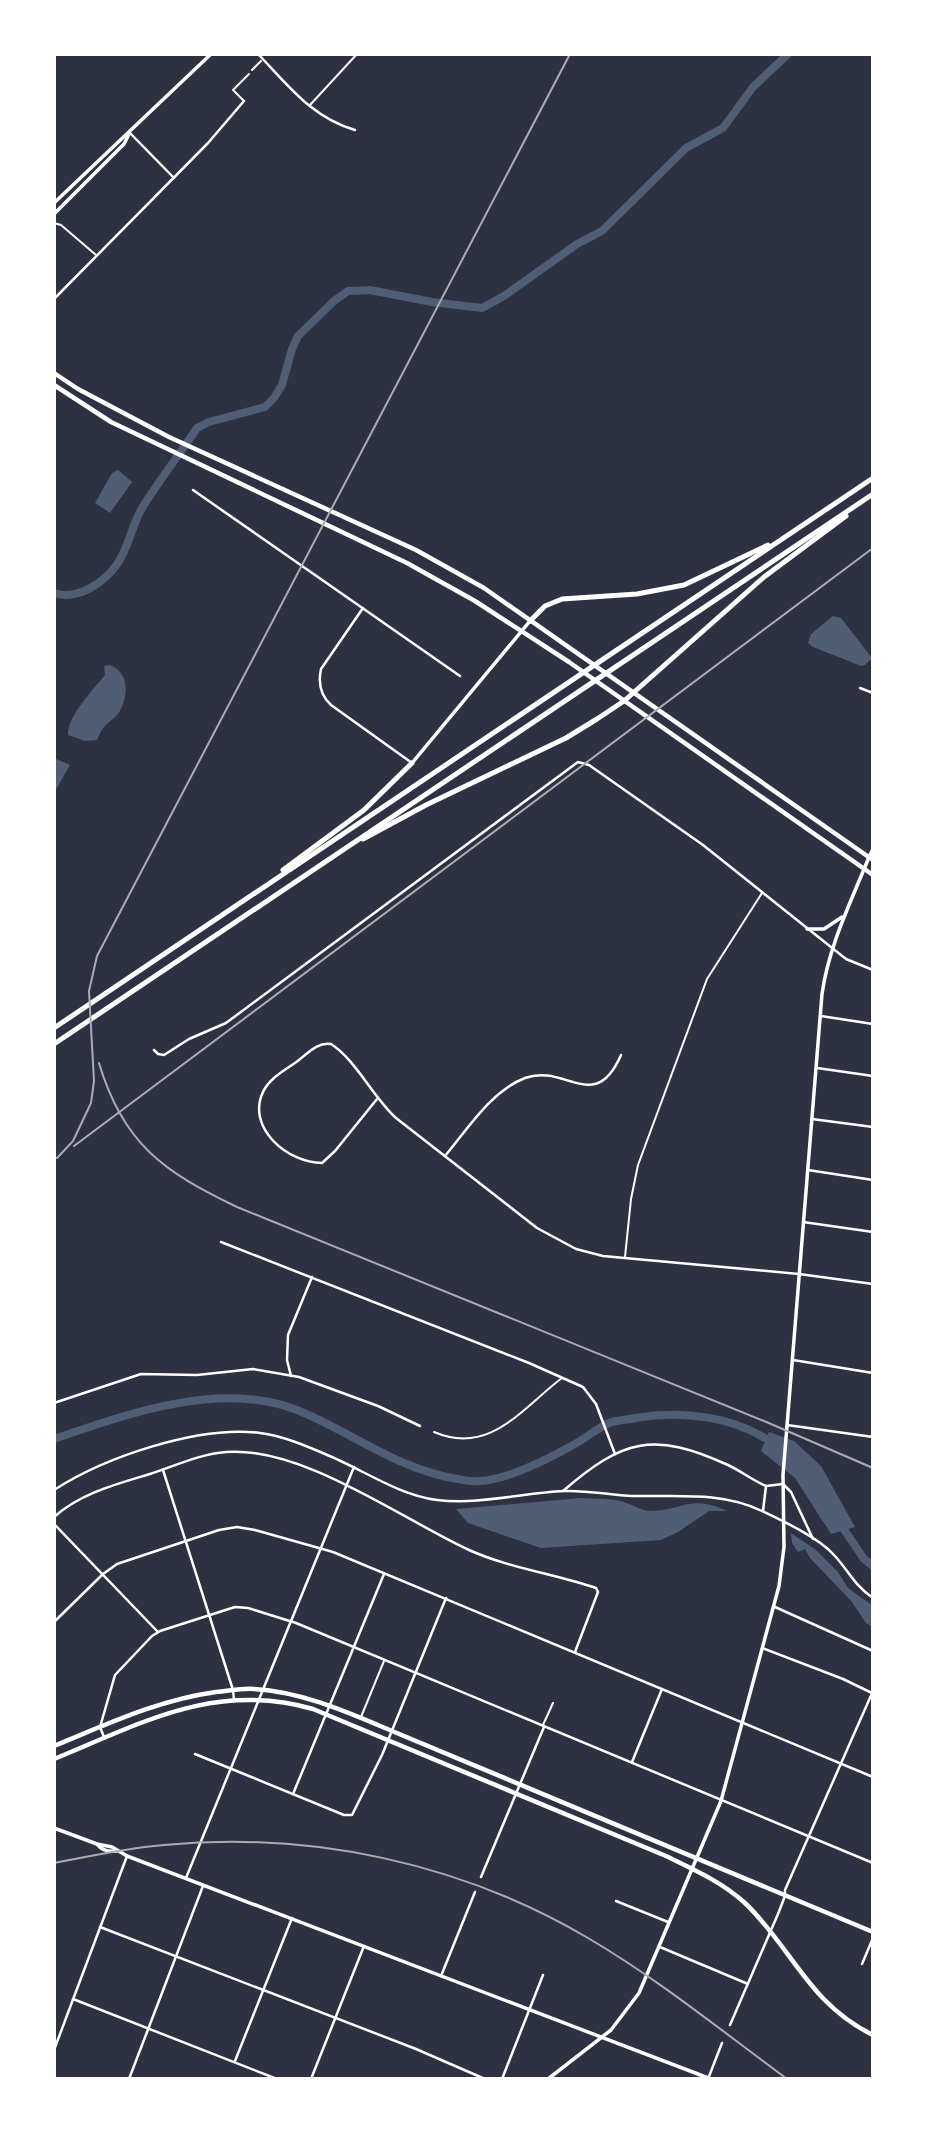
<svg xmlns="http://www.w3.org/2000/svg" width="927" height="2133" viewBox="0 0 927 2133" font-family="Manrope,sans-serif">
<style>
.water{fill:#4f5d75}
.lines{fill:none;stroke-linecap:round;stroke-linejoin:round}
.river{stroke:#4f5d75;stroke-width:8}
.service{stroke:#fff;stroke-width:2}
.pedestrian{stroke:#fff;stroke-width:2}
.minor{stroke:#fff;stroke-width:2.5}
.tertiary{stroke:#fff;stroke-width:3.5}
.secondary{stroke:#fff;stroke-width:3.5}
.primary{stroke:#fff;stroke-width:4.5}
.motorway{stroke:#fff;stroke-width:5}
.rail{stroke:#abadb3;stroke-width:2}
</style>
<rect width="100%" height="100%" fill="#2d3142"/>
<g class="water">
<path d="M118,470l14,12 -22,31 -15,-10 17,-30z"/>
<path d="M833,616l8,2 31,40 -7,7 -4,1 -48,-19 -5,-4 3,-9z"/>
<path d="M110,665c18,7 19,27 11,44 -4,8 -10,11 -15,16 -4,3 -7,10 -9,15l-12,1 -17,-6c-1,-19 26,-46 37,-60l-1,-9z"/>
<path d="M54,758l16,7 -16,28z"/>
<path d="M769,1432l25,9 27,25 34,61 -24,7 -36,-56 -34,-27z"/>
<path d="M581,1498c13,1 27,0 39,3 11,2 20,10 31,10 33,-1 39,-17 76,0h-18l-31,21 -17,8 -120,8 -73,-25 -12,-14z"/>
<path d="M791,1533l25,17 22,22 10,16 25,18v21l-7,-4 -14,-21 -42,-44 -5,-9 -7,3 -6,-9z"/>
</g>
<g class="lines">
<g class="river">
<path d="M54,593c24,8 51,-11 64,-30 11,-17 14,-38 24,-55 17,-27 37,-53 55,-80l12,-6 56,-15 9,-9 8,-13 10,-36 6,-13 36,-35 14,-10 22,-1 62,12 50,6 22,-12 73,-52 25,-13 84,-83 37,-20 30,-41 35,-33"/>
<path d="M54,1439c73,-25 167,-59 243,-29 55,22 101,60 161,69 6,1 14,3 21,2 28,-1 69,-22 94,-36 12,-6 23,-16 36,-22 8,-3 18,-3 26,-5 47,-8 98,-2 138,25"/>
<path d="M839,1522l25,37 9,7"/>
</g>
<g class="service">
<path d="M252,70l9,-9"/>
<path d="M244,101l-11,-11 16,-16"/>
<path d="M310,105l47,-51"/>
<path d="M54,223l7,2 35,30"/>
<path d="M625,1257l6,-58 7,-34 69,-186 55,-86"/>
<path d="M361,1717l23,-56"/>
<path d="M543,1725l10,-22"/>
</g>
<path class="pedestrian" d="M434,1432c56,24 88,-24 128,-54"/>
<g class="minor">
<path d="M258,54c30,31 54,64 97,76"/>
<path d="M130,133l44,45"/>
<path d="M54,299l154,-156 36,-42"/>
<path d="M193,490l267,186"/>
<path d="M363,608l-42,61c-3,14 -1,26 10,36l81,58"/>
<path d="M860,688l13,5"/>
<path d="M821,1016l52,8"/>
<path d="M154,1050l4,4 6,1 25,-16 37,-16 352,-261 11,3 114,80 143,114 27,11"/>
<path d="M817,1068l56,8"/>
<path d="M377,1099l-42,52 -13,12c-34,0 -76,-35 -59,-71 7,-15 24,-23 36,-32 10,-8 19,-18 32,-16 24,15 42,53 65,74l141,110 39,21 27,7 196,18 74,10"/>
<path d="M812,1119l61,8"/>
<path d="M445,1156c22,-26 46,-65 80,-78 40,-15 70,37 96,-23"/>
<path d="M808,1170l65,10"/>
<path d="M803,1222l70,10"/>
<path d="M221,1242l308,121 54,24 13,17 19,50"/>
<path d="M793,1360l80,13"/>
<path d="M291,1376l-4,-16 1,-25 24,-58"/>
<path d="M54,1403l87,-29 56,1 56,-6 46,8 79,29 42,20"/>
<path d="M787,1425l86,12"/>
<path d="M163,1470l70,220 1,10"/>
<path d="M766,1486l17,-2 8,8 22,47"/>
<path d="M54,1490c51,-33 145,-65 206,-57 23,3 44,12 65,21 37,15 73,41 112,46 43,5 84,-7 127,-9 22,-1 46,4 68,5 44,1 89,-5 130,15 21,10 57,27 72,44 15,16 19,29 39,43"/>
<path d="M563,1491c60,-52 91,-60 165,-26 13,6 24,15 38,21l-3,25"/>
<path d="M54,1517c27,-24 63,-33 96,-43 25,-8 50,-20 76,-22 76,-6 174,66 243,98 40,18 86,24 127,38l2,4 -23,60"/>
<path d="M54,1524l104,108"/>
<path d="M775,1607l98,44"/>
<path d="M54,1622l49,-48 14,-10 102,-34 18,-3 18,3 78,22 540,225"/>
<path d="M762,1648l81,31 29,14"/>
<path d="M104,1737l-4,-10 15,-52 37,-39 8,-5 75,-24 13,1 48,15 577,240"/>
<path d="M195,1754l149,61h8l30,-60 64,-157"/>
<path d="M632,1762l30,-73"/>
<path d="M293,1794l91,-220"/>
<path d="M481,1877l63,-150"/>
<path d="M186,1878l168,-411"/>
<path d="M616,1901l52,21"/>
<path d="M100,1927l316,122 69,30"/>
<path d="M660,1947l88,37"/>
<path d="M862,1964l11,-26"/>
<path d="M441,1976l34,-84"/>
<path d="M73,1999l204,80"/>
<path d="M730,2025l48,-111 7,-18v-6l88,-199"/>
<path d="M54,2050l73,-194"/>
<path d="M235,2061l57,-143"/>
<path d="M129,2079l74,-193"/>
<path d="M311,2079l53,-133"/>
<path d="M502,2079l41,-104"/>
<path d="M708,2079l14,-36"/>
</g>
<g class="tertiary">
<path d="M54,203l157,-149"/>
<path d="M54,214l70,-70 5,-10"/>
<path d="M869,857l4,-8"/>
<path d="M54,1828l43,16 15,3 15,9 584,223"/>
<path d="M97,1844c5,7 12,8 20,7"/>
</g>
<g class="secondary">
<path d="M412,763l118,-142"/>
<path d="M807,929h17l18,-12"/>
<path d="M548,2079l63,-49 28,-37 82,-192 58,-215 5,-39 -1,-72 39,-481c7,-49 29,-92 47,-137"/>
</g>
<g class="primary">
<path d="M54,373l24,16 91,48 247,113 68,38 389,272"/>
<path d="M54,385l57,37 296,141 68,38 94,61 304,213"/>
<path d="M54,1746c54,-22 104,-46 162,-54 13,-1 25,-4 38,-3 49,3 93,23 138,42l481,201"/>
<path d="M54,1759c88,-36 161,-78 259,-50l353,147c27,13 56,26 79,47 47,45 64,101 128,132"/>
</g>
<g class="motorway">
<path d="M530,621l15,-15 17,-7 75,-5 47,-9 84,-40"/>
<path d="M363,839l63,-34 140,-67 31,-19 27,-18 140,-124 82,-61"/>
<path d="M283,870l81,-60 48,-47"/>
<path d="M54,1028l819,-550"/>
<path d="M54,1044l819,-550"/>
</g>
<g class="rail">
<path d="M99,1063c24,81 65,109 138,144l527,214 109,47"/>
<path d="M74,1146l799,-598"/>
<path d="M57,1158l16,-17 18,-38 3,-22 -5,-90 8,-35 473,-902"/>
<path d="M54,1863c37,-7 73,-15 110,-18 147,-14 297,18 424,93 70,41 134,93 199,141"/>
</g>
</g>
<rect width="927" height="2133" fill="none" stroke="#ffffff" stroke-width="112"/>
</svg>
